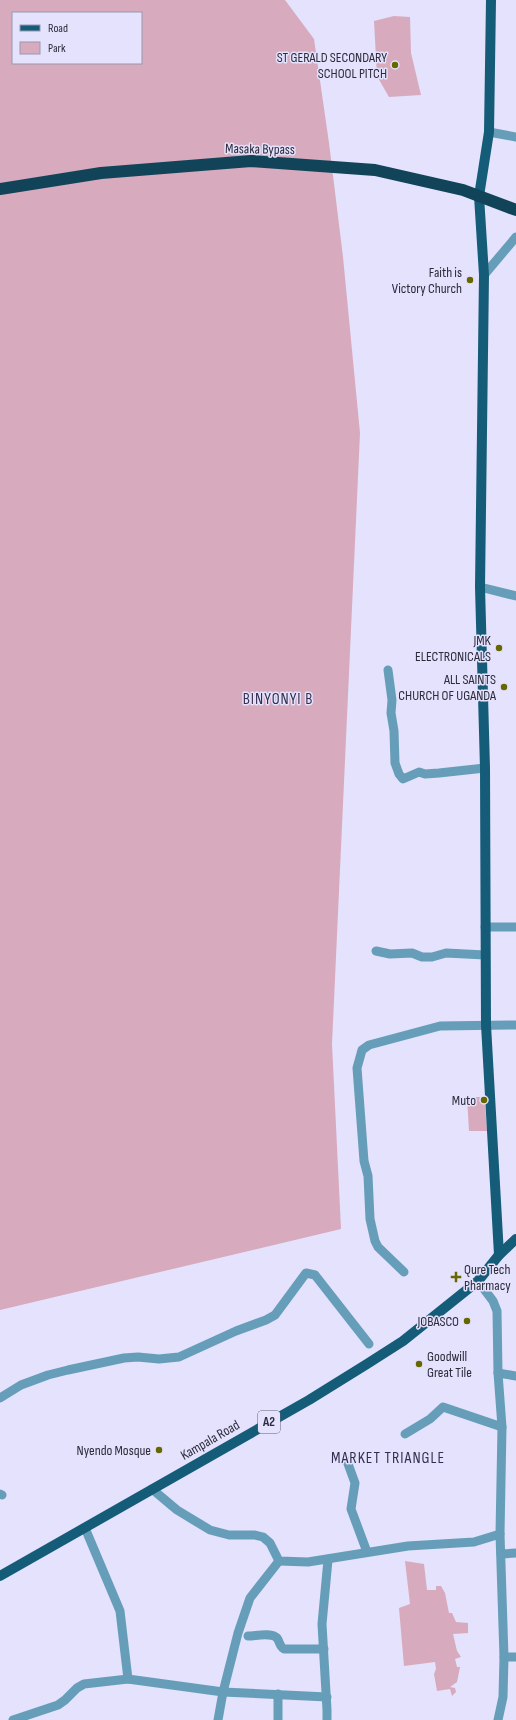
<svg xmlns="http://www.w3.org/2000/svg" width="516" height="1720" viewBox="0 0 516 1720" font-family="'Sofia Sans Condensed',sans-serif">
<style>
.green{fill:#d7aabe;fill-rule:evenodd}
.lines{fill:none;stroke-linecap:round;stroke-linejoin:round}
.minor{stroke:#669eb9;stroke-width:9}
.major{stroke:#155c78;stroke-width:10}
.highway{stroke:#114459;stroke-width:12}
.poi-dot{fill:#676702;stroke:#e4e2fc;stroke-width:1.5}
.labels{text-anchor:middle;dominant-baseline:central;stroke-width:3;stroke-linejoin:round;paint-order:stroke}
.shield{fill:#e4e2fc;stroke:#636175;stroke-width:1}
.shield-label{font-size:13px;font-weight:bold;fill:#2c2a3b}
.poi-label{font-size:14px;fill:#2c2a3b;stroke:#e4e2fc;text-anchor:end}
.street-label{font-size:14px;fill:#2c2a3b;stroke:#e4e2fc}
.quarter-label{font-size:16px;letter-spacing:1px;fill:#332e50;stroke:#e4e2fc}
</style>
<rect width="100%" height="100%" fill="#e4e2fc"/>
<g class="green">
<path d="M0,0h285l29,39 15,104 14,114 17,176 -28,611 9,185 -341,81zM13,13h128v50h-128z"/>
<path d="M394,16l16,1 1,36 10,42 -32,2 -12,-21 -3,-55z"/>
<path d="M467,1097h13l1,7h4l2,27h-18z"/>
<path d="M405,1561l19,3 3,26h9v-4h5l4,7 4,20h3l4,9 12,1v10l-15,1 4,17 4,6 -6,2 2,8h3l-3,15 -7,5 5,1 1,4 -4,4 -2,-7 -13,2 -3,-17 2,-5 -1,-7 -31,4 -5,-58 11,-4z"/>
</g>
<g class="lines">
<g class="minor">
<path d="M489,132l27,5"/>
<path d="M484,275l32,-38"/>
<path d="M480,587l36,9"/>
<path d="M388,670l4,30 -1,13 3,18 1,32 4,11 4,5 16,-7 6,2 14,-1 46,-5"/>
<path d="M485,927h31"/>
<path d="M376,951l14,3 22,-1 10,4h10l14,-4 39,2"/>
<path d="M404,1272l-26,-25 -3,-6 -5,-22 -2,-43 -4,-15 -7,-93 5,-18 7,-5 71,-19 76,-1"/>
<path d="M478,1281l15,20 4,10 1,62 4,54 -2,107 4,123 -1,40 -5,23"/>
<path d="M498,1373l18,3"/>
<path d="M0,1398l21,-13 27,-10 20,-5 56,-12 14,-1 21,2 20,-2 57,-26 30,-11 9,-5 31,-42 9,2 54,69"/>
<path d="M405,1434l25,-15 13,-12 59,20"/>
<path d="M347,1461l8,22 -4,26 16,43"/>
<path d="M152,1489l25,21 33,20 19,5h26l8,2 7,6 9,18 29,1 100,-16 66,-4 26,-8"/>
<path d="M0,1494l2,1"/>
<path d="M85,1528l35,83 8,68 95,13 104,5"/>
<path d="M501,1554l15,-1"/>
<path d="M248,1636c8,0 23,-4 29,2 3,4 2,8 7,11h40"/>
<path d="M504,1657h12"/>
<path d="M278,1694v26"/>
<path d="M13,1720l45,-15 7,-5 12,-12 7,-4 44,-5"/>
<path d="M218,1720l5,-28 15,-59 12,-35 29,-37"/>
<path d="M327,1720v-10l-5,-86 6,-64"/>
</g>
<g class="major">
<path d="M491,0l-2,132 -10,64 5,79 -4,312 5,181 1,257 13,230"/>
<path d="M0,1576l309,-176 58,-36 36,-23 75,-60 21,-26 17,-16"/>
</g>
<path class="highway" d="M0,189l101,-16 150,-12 124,9 88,20 53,20"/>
</g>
<g class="poi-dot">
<circle cx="395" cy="65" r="4"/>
<circle cx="470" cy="280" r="4"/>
<circle cx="499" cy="648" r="4"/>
<circle cx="504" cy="687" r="4"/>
<circle cx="484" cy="1100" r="4"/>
<path d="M454 1271h4v4h4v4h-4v4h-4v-4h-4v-4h4z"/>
<circle cx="467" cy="1321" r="4"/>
<circle cx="419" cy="1364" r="4"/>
<circle cx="159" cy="1450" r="4"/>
</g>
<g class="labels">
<rect class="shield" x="258" y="1411" width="22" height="22" rx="3"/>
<g class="shield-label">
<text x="269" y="1422">A2</text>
</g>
<g class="poi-label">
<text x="387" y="57">ST GERALD SECONDARY<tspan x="387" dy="16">SCHOOL PITCH</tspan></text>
<text x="462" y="272">Faith is<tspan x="462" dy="16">Victory Church</tspan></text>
<text x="491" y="640">JMK<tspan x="491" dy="16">ELECTRONICALS</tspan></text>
<text x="496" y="679">ALL SAINTS<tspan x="496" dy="16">CHURCH OF UGANDA</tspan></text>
<text x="476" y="1100">Muto</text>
<text x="464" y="1269" text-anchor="start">Qure Tech<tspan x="464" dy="16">Pharmacy</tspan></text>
<text x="459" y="1321">JOBASCO</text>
<text x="427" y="1356" text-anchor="start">Goodwill<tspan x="427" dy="16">Great Tile</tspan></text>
<text x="151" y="1450">Nyendo Mosque</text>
</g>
<g class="street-label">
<text transform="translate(260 149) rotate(1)">Masaka Bypass</text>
<text transform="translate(210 1440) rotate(-30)">Kampala Road</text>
</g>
<g class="quarter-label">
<text x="278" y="699">BINYONYI B</text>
<text x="388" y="1458">MARKET TRIANGLE</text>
</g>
</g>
<rect x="12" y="12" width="130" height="52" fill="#e4e2fc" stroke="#9a98af"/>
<rect x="20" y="25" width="20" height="6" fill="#155c78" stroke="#9a98af"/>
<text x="48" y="32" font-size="12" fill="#2c2a3b">Road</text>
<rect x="20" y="42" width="20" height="12" fill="#d7aabe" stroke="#9a98af"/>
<text x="48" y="52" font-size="12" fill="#2c2a3b">Park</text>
</svg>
